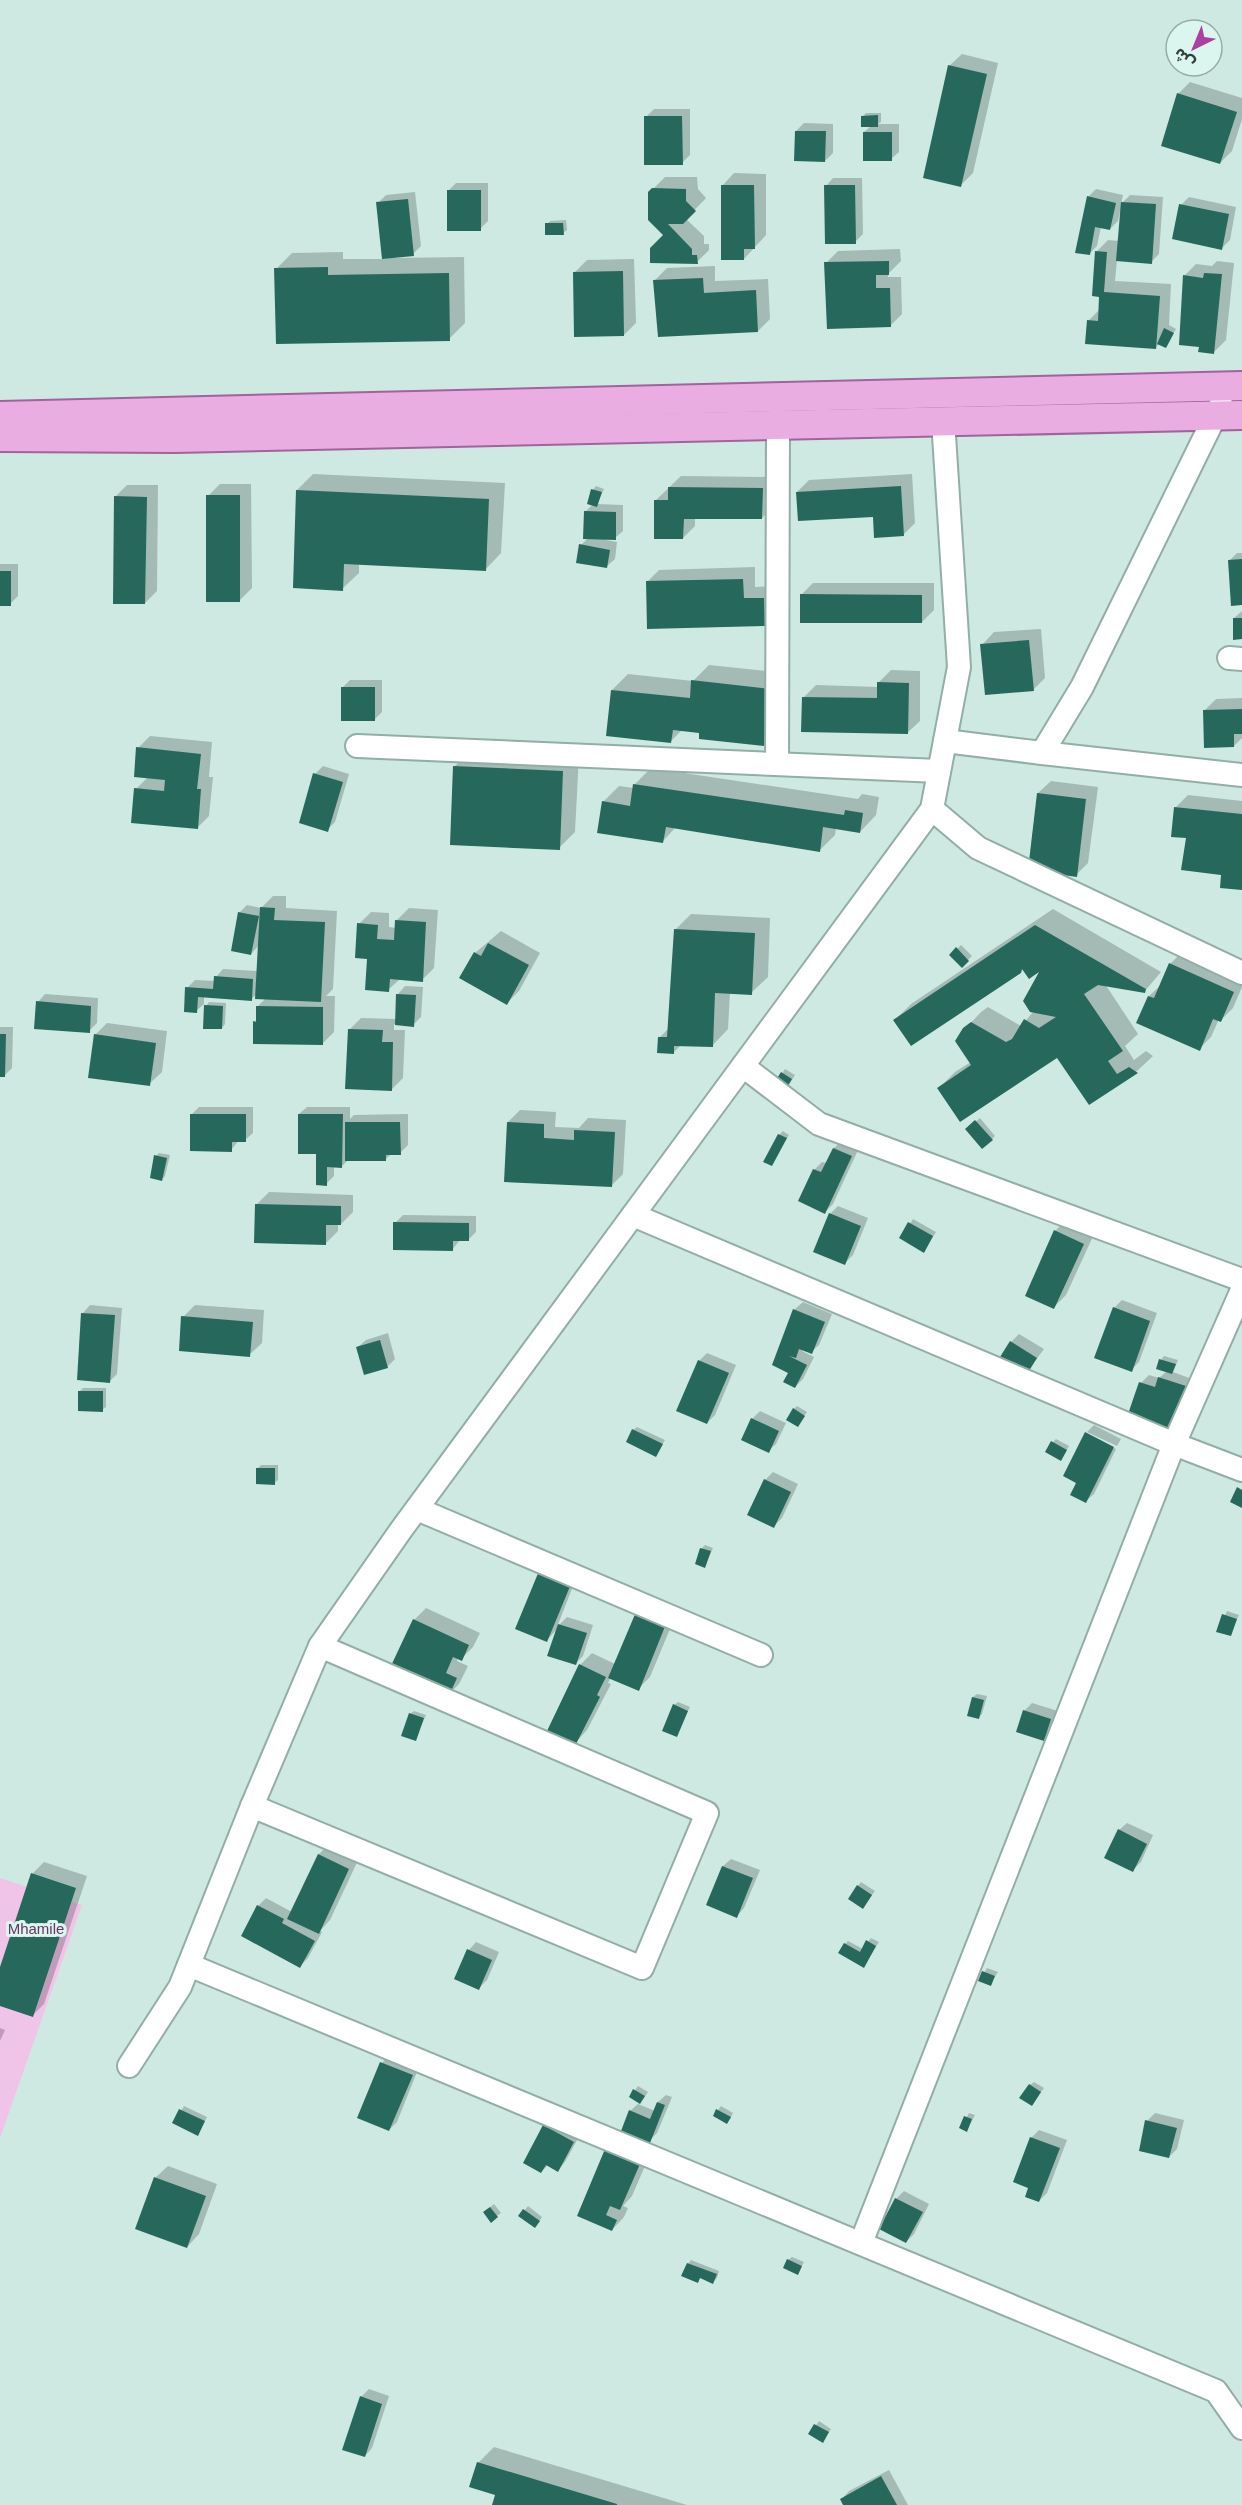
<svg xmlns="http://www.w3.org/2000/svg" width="1242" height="2505" viewBox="0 0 1242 2505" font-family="Arial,'Noto Sans Arabic',sans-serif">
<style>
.green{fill:#efc4e8}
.shadow{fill:#0003}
.building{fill:#27685c}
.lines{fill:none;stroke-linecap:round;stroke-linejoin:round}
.minor-casing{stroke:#93ada7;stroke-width:26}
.major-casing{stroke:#a0639c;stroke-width:32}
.minor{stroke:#fff;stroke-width:22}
.major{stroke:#e9ade2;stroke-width:28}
.labels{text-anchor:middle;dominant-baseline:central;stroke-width:6;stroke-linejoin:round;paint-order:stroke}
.park-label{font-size:15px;fill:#6a3564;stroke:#dbf6ef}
</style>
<rect width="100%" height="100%" fill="#cee9e2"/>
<path class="green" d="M0,1878l82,27 -82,233z"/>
<g class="shadow">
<path d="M962,54l36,9 -25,110 -12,12 -12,-119z"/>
<path d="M1190,82l52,16v21l-10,32 -12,12 -42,-69z"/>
<path d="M654,109h36v46l-8,8 -36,-46z"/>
<path d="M866,113h15v9l-3,2h21v28l-8,7 -27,-27 7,-6 -8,-10z"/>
<path d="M804,123l29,1v29l-8,8 -29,-30z"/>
<path d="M734,173l32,1v61l-22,24 -22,-73z"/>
<path d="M665,177h32l1,12 8,9 -20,21 18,17v8h5v6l-12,12 -32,-27 -16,-42z"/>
<path d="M833,178h29l1,56 -8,8 -29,-56z"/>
<path d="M456,183h32v38l-8,8 -32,-38z"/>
<path d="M1096,189l27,6 -2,9 9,-9 33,2 -4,57 -8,8 -34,-2 -2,21 56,3 -2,41 7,4 -10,17 -6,-3 -4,4 -68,-26 12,-12 1,-13 -5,-44 12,-12 11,1 3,-29h-2l-2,9 -8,8 -9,-2 -4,19 -8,8 -1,-57z"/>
<path d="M415,192l6,54 -8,8 -19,2v2l70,-1 1,66 -16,16 -173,-70 16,-16 51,-1v7h40l-5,-56 8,-8z"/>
<path d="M1189,197l47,10 -6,33 -8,8 -41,-43z"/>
<path d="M566,220l1,10 -4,3 -16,-9 3,-3z"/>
<path d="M900,249l1,12 -13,13v3h13l1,37 -12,12 -64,-63 12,-12z"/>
<path d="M634,259l2,64 -12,12 -49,-63 12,-12z"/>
<path d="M1217,261l17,2 -8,77 -12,12 -30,-76 12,-12 16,2z"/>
<path d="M715,266v15l53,-2 2,40 -12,12 -103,-51 12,-12z"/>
<path d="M313,474l192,9 -4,70 -16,17 -126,-7v10l-17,16 -45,-99z"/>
<path d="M912,474l3,49 -12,12 -29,-19 -77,-24 12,-12z"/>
<path d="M681,476l93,1v29l-12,12 -67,-1v9l-12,12 -27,-38z"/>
<path d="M220,484h31l1,104 -12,12 -32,-104z"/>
<path d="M127,485h31l-1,106 -12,12 -30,-106z"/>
<path d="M596,486l8,3 -7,15 26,1v26l-8,7h-9v2l11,2 -2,17 -8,7 -26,-21 7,-7 -3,-26 8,-8v-14z"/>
<path d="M1237,553h5v50l-13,-42z"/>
<path d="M0,564h18v32l-8,8h-10z"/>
<path d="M755,567v20l20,-1 1,26 -12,12 -117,-42 12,-12z"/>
<path d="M813,583h121v27l-12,12 -121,-27z"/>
<path d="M1242,611v27l-8,-20z"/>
<path d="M1041,629l4,49 -12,12 -51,-45 12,-13z"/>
<path d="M709,665l76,8 -5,55 -16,16 -81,-15 -12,12 -59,-51 16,-16 65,7z"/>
<path d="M891,670l29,1v50l-13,12 -103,-36 12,-12 63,2v-5z"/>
<path d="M350,680h32v32l-7,7 -33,-31z"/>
<path d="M1242,698v40l-8,8 -30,-35 12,-12z"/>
<path d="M150,736l62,6 -3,35h4l-4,39 -12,12 -61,-39 12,-12 -10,-29z"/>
<path d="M471,750l108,5 -4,77 -16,16 -104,-82z"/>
<path d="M323,766l26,8 -14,48 -8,8 -12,-56z"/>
<path d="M651,768l207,31 4,-5 17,3 -3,18 -16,17 -24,-4 -1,7 -16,16 -143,-24 -13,14 -60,-39 16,-16 15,2 1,-4z"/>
<path d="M1051,781l47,6 -10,76 -12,12 -38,-82z"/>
<path d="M1188,795l54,6v88l-19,-16 -47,-66z"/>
<path d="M273,896h13v12l51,3 -4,78 -7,7h9l-1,36 -12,12 -68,-22 3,-3 1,-13 8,-8 -9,-4 -6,5 -47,-3v8l-8,7 -9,-23 8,-8 20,1 1,-4 7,-8 35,2 1,-26 -8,9 -12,-41 8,-8 14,3z"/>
<path d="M409,908l29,2 -4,58 -12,12 -22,-1 -12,11 -29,-66 12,-12 18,1v14l7,1 1,-8z"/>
<path d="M1053,909l108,63 -17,20 -39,-8 33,50 -13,12 9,14 12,-9 7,5 -16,15 -48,32 -32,-47 -118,32 16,-16 16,-10 -6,-33 16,-17 7,-5 33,19 13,-15 10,-44 -20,2 -4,3 -125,48 16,-16z"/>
<path d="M691,914l79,4 -2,59 -17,16 -21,-1 -2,37 -16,17 -30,-2 -9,9 -14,-15 10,-10 6,-98z"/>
<path d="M501,931l39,22 -21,38 -12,12 -32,-50z"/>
<path d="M961,945l11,11 -10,10 -11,-11z"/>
<path d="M1182,952l60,26v9l-9,21 -12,12 -2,-1 -8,18 -12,12 -50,-53 13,-12 8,-20z"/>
<path d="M405,986l18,1 -2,30 -8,8 -19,-1v6h11l-2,48 -12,12 -42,-60 12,-12 35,1 2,-25z"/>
<path d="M45,994l53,4 -1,25 -8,8 -51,-29z"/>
<path d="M209,1002l17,1 -1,21 -3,4 -16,-22z"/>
<path d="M107,1023l60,8 -5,41 -13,12 -54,-49z"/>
<path d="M0,1027h13l-1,41 -8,8h-4z"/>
<path d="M785,1069l10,6 -9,15 -13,-3z"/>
<path d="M199,1107h54v26l-8,7h-6l-8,10 -40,-35z"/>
<path d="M307,1107h43v12l4,-4 54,-1v31l-8,8h-8l-7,7h-37l-6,6h-8v10l-8,8 -8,-31 -19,-39z"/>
<path d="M520,1110l36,2 -1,15 24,1 9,-10 38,2 -3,54 -12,12 -103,-64z"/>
<path d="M980,1118l15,18 -3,3 -25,-10z"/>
<path d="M783,1131l6,4 -18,30 8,-30z"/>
<path d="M842,1141l17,7 -26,56 -8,8 -11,-42 8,-8 5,1 7,-15z"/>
<path d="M159,1153l11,2 -5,21 -3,4 -6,-24z"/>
<path d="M269,1192l84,3v17l-12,12h-3v7l-12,12 -69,-39z"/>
<path d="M838,1206l30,12 -15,37 -8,8 -15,-49z"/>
<path d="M403,1215l73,1v16l-8,8h-8l-8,10 -57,-27z"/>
<path d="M913,1219l23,13 -9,15 -26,-9z"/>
<path d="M1067,1219l28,13 -29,63 -12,12 1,-76z"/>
<path d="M1122,1300l35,13 -18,49 -8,8 -17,-62z"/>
<path d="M803,1302l29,12 -13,31 -8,7 -8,-3 -1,2 12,6 -11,22 -8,8 -5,-14 -16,-9 21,-55z"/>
<path d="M90,1305l32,3 -5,66 -8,8 -26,-69z"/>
<path d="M195,1305l69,5 -2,33 -13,12 -66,-38z"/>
<path d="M388,1333l7,26 -8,8 -29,-20 8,-7z"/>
<path d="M1019,1334l25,15 -17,23 -16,-30z"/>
<path d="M707,1353l29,12 -21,50 -8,8 -8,-62z"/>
<path d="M1164,1356l14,4 -5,12 19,7 -14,41 -48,-7 11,-30 8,-8 10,3 8,-7 -6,-11z"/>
<path d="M83,1388h23v19l-4,3 -22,-19z"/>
<path d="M797,1406l10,6 -9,13 -4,-16z"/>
<path d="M760,1411l26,12 -10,21 -8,7 -16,-32z"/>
<path d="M1094,1425l27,14 -4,7 -30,-14z"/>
<path d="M637,1427l28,13 -9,15 -23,-25z"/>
<path d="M1087,1432v3l29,14 -22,45 -8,7 -8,-19z"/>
<path d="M1056,1439l13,7 -5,9 -11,-13z"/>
<path d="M261,1465h17v15l-4,3 -16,-15z"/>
<path d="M773,1472l25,12 -16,34 -8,8 -9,-46z"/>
<path d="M705,1545l8,3 -8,18 -4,-17z"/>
<path d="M577,1576l-20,51 10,-10 26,8 -10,31 -7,7 -19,-34 -10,11 -30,-12z"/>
<path d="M426,1608l54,25 -7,14 -12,12 -3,-2 -1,4 11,5 -9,18 -12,12 -33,-76z"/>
<path d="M1227,1611l12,4 -9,20 -12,-4z"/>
<path d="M677,1612l-27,65 -12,12 -27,-12 -3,6 3,1 -24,46 -12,13 5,-78 12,-12 23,11z"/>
<path d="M977,1694l10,2 -5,18 -3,3 -6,-20z"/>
<path d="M678,1702l12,5 -14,28 -2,-30z"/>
<path d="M1032,1703l26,8 -7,20 -7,8 -20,-28z"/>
<path d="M414,1711l12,4 -11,25 -5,-26z"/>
<path d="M1127,1823l26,12 -12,27 -8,8 -14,-40z"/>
<path d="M331,1842l29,14 -30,64 -10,11 2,1 -14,26 -8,8 -42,-60 8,-8 26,14 27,-58z"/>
<path d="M731,1859l29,11 -16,38 -7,8 -29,-12 15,-38z"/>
<path d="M44,1862l43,14 -43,128 -12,12 -32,-11v-34l32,-97z"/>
<path d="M861,1882l14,9 -12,16 -5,-21z"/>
<path d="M871,1938l8,4 -15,24 -19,-22 3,-3 15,8z"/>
<path d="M476,1942l23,10 -12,28 -8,8 -10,-38z"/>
<path d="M987,1968l11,4 -8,12 -10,-4z"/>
<path d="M0,2028l5,2 -5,11z"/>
<path d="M389,2055l30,12 -22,55 -8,8 -30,-13 23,-54z"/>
<path d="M1034,2082l10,6 -12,17 -2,-20z"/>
<path d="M638,2086l10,6 -4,6 -6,6 17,7 3,-9 8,-7 6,2 -15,36 -8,8 -19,-30 10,-9 -9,-6z"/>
<path d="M184,2106l23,11 -9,17 -24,-11z"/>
<path d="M721,2106l12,7 -3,6 -12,-9z"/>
<path d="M969,2113l6,2 -8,15 -6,-2z"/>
<path d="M1155,2113l29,7 -7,29 -8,8 -22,-36z"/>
<path d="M552,2118l29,15 -16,29 -7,8 -10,-5 -7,7 4,-46z"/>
<path d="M1039,2130l28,10 -20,53 -8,8 -9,-14 1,-49z"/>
<path d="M651,2152l-19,44 -9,10 5,2 -4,9 -12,13 -33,-15z"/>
<path d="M168,2166l49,18 -18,50 -12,13 -32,-69z"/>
<path d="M904,2191l25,13 -15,30 -8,8 -10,-43z"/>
<path d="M494,2204l7,9 -4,3 -9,-7z"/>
<path d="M528,2206l14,11 -4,6 -18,-7z"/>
<path d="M792,2257l12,5 -6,11 -10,-13z"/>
<path d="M691,2260l28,11 -2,7 -4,4 -12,-5 -4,4 -9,-17z"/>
<path d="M369,2389l20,7 -17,52 -7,8 -4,-59z"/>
<path d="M819,2421l12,8 -8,12 -13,-7z"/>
<path d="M494,2447l193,58h-194l4,-11 -19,-31z"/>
<path d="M889,2470l19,35h-63l-3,-6 7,-8z"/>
</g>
<g class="building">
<path d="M948,65l39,9 -26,113 -38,-9z"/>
<path d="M1177,93l60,19 -17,52 -59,-18z"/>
<path d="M878,115v12h-17v-11z"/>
<path d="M644,116h38l1,49h-39z"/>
<path d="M795,131h31l-1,31 -31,-1z"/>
<rect x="863" y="132" width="29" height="29"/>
<path d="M721,185h33l1,64h-11v11h-23z"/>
<path d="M824,185h31l1,59h-31z"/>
<path d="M652,188l34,1v12l10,10 -13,13h-15l24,25v6h5l1,9 -48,-1v-15l13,-13 -15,-15v-28z"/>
<rect x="447" y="190" width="34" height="41"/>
<path d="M1087,196l29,7 -6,27 -15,-3 -5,28 -15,-2z"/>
<path d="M408,199l6,57 -32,3 -6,-57z"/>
<path d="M1121,202l35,2 -4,60 -36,-3z"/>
<path d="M1179,204l50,10 -7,36 -50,-11z"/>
<path d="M545,223h18l1,12h-19z"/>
<path d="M1095,251l12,1 -3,40 56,4 -4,53 -71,-5 2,-24 11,1 1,-24 -7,-1z"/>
<path d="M889,261v14h-13v13h14l1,39 -64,2 -3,-67z"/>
<path d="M328,267v8l121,-2 1,68 -174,3 -2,-76z"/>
<path d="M623,271l1,65 -50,1 -1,-65z"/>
<path d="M1204,273l18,1 -8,80 -16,-2 1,-5 -20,-2 4,-70 20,3z"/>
<path d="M703,278l1,15 52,-3 2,42 -100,5 -5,-57z"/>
<path d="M1164,328l10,5 -8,15 -9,-4z"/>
<path d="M901,486l3,50 -30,2 -1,-21 -75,4 -2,-29z"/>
<path d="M668,487l95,1 -1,31h-78l-1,20h-29v-39h14z"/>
<path d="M591,489l11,3 -5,15 -10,-3z"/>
<path d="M296,490l193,9 -3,72 -142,-7 -1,27 -50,-3z"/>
<rect x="206" y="495" width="34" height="107"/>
<path d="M114,496l33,1 -2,107h-32z"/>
<path d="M584,511l32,1v28l-33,-1z"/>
<path d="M579,544l31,6 -3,18 -31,-5z"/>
<path d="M1242,559v46l-11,1 -3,-46z"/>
<rect x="0" y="571" width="11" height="35"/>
<path d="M743,579l1,19h20l1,28 -118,3 -1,-48z"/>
<path d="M800,594l122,1v28h-122z"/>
<path d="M1233,618h9v21l-9,1z"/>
<path d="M1029,640l5,51 -49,4 -5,-51z"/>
<path d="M691,680l79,9 -6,57 -65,-7v-6l-26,-3 -2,13 -65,-7 5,-46 79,8z"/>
<path d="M877,682l32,1 -1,51 -107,-2 1,-35 75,1z"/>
<rect x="341" y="687" width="34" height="34"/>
<path d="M1242,709v25h-8v13l-30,1 -1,-38z"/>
<path d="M136,747l65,7 -4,35h4l-3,40 -67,-6 3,-35 30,3 1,-11 -31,-3z"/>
<path d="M453,766l110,5 -3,79 -110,-5z"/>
<path d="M313,773l30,9 -15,50 -29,-9z"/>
<path d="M633,784l211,31 1,-5 18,3 -3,20 -37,-6 -3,25 -154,-25 -3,16 -66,-10 5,-32 28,5z"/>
<path d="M1037,793l49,6 -9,78 -49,-7z"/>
<path d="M1174,807l68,7v76l-22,-2 1,-13 -40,-5 5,-32 -15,-1z"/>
<path d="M260,907l15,1 -1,12 51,2 -4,80 -66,-3z"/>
<path d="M238,912l21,4 -8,39 -20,-4z"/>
<path d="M395,920l31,2 -3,60 -33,-3 -1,13 -24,-2 2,-31 -12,-1 2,-35 21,2 -1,14 17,1z"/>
<path d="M1035,925l111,64 -1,4 -47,-8 -14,9 39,57 -15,10 9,13 12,-7 9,6 -49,32 -32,-47 -97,64 -23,-34 34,-23 -16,-24 8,-13 8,-6 35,20 6,-3 12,-20 15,9 17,-11 -26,-5 -7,-11 16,-29 -10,7 -7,-10 -1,4 -110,73 -18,-26z"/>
<path d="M674,929l81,4 -3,62 -37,-2 -2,54 -39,-1v8l-17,-1 1,-16h9z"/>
<path d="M488,943l41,22 -22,40 -48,-27 15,-26 7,4z"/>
<path d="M956,947l13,14 -7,7 -13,-13z"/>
<path d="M1169,963l65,29 -13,30 -8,-3 -13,32 -64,-28 12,-27 6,2z"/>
<path d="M214,976l39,3 -1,22 -54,-4 -1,16 -13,-1 1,-25 28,2z"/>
<path d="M396,994l20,1 -2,32 -19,-2z"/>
<path d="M36,1001l55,5 -1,27 -56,-4z"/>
<path d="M204,1005l19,1 -1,23h-19z"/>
<path d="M256,1006l67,1v38l-70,-1v-23l3,1z"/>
<path d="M348,1029l35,1 -1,12h11l-1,49 -47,-2z"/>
<path d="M0,1034h6l-1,43h-5z"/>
<path d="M94,1034l62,9 -6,43 -62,-8z"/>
<path d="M781,1072l11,7 -10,16 -11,-7z"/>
<path d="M190,1114h56v28h-14v10l-42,-1z"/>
<path d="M298,1114h45l-1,54 -15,-1v19l-11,-1v-31h-18z"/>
<path d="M975,1120l18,20 -11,9 -17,-20z"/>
<path d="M345,1122h55l1,33h-15v6h-41z"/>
<path d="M507,1122l37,2v14l30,2v-10l41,2 -3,55 -108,-5z"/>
<path d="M778,1134l9,4 -15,28 -9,-4z"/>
<path d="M833,1148l19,8 -27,58 -27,-13 15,-32 8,3z"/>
<path d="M154,1155l13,3 -5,23 -12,-3z"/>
<path d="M255,1204l86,2v19h-15v20l-72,-2z"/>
<path d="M829,1213l32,13 -16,39 -32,-13z"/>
<path d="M393,1222l76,1v18h-16v10l-60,-1z"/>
<path d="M908,1222l25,14 -9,17 -25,-15z"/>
<path d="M1054,1230l30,14 -30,65 -29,-13z"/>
<path d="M1113,1307l37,14 -18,51 -38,-14z"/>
<path d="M793,1309l32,13 -13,32 -13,-5 -3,9 -7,-2 18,9 -12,23 -12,-6 5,-9 -16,-8z"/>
<path d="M81,1313l34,2 -5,68 -33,-3z"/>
<path d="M181,1316l72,6 -3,35 -71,-6z"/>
<path d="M380,1340l8,28 -24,7 -8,-28z"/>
<path d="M1010,1341l27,17 -10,16 -27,-17z"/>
<path d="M1159,1359l17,5 -4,10 -16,-5z"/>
<path d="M698,1360l31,13 -22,51 -31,-13z"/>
<path d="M1158,1377l28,9 -15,43 -43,-15 11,-32 16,5z"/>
<path d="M78,1391h25v21l-25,-1z"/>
<path d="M793,1408l12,8 -7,11 -12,-7z"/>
<path d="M751,1418l28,13 -10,22 -28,-13z"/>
<path d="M632,1429l31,15 -7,13 -30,-15z"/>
<path d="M1085,1432l29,15 -28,56 -16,-8 6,-12 -13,-7z"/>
<path d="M1051,1441l16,9 -6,11 -16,-9z"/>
<path d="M256,1468h19v17l-19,-1z"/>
<path d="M764,1479l27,13 -17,36 -27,-13z"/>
<path d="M1237,1487l5,3v18l-12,-6z"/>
<path d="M700,1548l11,3 -6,17 -10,-4z"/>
<path d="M539,1571l32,13 -24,58 -32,-13z"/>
<path d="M636,1612l30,12 -27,67 -31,-13z"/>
<path d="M1222,1614l15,5 -6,17 -15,-4z"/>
<path d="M413,1619l56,26 -7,16 -9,-4 -7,16 11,5 -9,20 -59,-28z"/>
<path d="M558,1624l29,9 -11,32 -29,-9z"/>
<path d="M579,1664l27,13 -9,18 3,2 -24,47 -29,-13z"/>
<path d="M972,1697l12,3 -5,19 -12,-3z"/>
<path d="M673,1704l15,7 -11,26 -15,-6z"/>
<path d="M1023,1710l28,9 -7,22 -28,-9z"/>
<path d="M409,1713l15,5 -8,23 -15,-5z"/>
<path d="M1118,1829l29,15 -14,28 -29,-14z"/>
<path d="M318,1854l31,15 -30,65 -32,-15z"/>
<path d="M722,1866l31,12 -16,40 -31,-13z"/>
<path d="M31,1873l45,15 -43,129 -33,-11v-39z"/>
<path d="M857,1885l15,10 -9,14 -15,-10z"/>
<path d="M257,1905l27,14 -2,4 33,18 -15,27 -59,-32z"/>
<path d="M866,1940l10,6 -12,22 -26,-15 6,-10 16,9z"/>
<path d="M467,1949l25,11 -13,30 -25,-11z"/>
<path d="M982,1971l13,5 -4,10 -13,-5z"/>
<path d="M380,2062l33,13 -24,56 -32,-13z"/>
<path d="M1029,2084l12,8 -9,14 -13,-8z"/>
<path d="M633,2089l12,7 -5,8 -11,-7z"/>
<path d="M657,2102l8,3 -15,38 -29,-12 8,-21 21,9z"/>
<path d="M179,2109l26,12 -7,15 -26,-13z"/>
<path d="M716,2109l15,8 -4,7 -14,-8z"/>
<path d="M964,2116l8,3 -5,13 -8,-4z"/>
<path d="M1145,2120l32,8 -8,30 -30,-7z"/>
<path d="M543,2125l31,17 -16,30 -12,-7 -5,8 -18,-10z"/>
<path d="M1030,2137l30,11 -21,54 -14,-5 3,-9 -15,-6z"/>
<path d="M605,2149l35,15 -20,46 -10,-4 -4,9 11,5 -5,11 -35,-15z"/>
<path d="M154,2177l52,19 -19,52 -52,-19z"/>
<path d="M895,2198l28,14 -17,31 -27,-14z"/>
<path d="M490,2207l8,10 -7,6 -8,-11z"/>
<path d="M523,2209l17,12 -5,7 -17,-12z"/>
<path d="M787,2259l15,7 -4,9 -15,-7z"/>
<path d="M687,2263l30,11 -4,10 -13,-6 -2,5 -17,-7z"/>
<path d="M360,2396l22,8 -17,53 -23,-7z"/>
<path d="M814,2424l15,8 -6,11 -15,-9z"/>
<path d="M477,2462l140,42v1h-125l3,-10 -26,-8z"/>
<path d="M881,2476l16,29h-54l-3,-6z"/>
</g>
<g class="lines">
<defs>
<g id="minor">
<path d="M1229,658l13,1"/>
<path d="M945,741l97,12 40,-66 139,-283"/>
<path d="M357,746l582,25"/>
<path d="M1042,753l200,22"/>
<path d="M777,764l1,-340"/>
<path d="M932,809l46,39 264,125"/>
<path d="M743,1066l76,58 423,156"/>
<path d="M633,1215l541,229 68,26"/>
<path d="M417,1509l344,146"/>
<path d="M252,1806l390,162 65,-155 -387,-167"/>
<path d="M189,1965l1027,426 26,37"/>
<path d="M129,2066l51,-79 72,-181 68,-160 81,-116 531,-721 27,-142 -16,-247"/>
<path d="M861,2243l313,-799 68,-154"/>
</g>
<g id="major">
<path d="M0,416l1242,-30"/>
<path d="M0,437l175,1 1067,-23"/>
</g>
</defs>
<use href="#minor" class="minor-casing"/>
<use href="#major" class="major-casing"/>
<use href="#minor" class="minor"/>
<use href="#major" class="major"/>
</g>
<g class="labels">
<g class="park-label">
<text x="36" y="1928">Mhamile</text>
</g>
</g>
<g transform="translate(1194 48) rotate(223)"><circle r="28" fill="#dbf6ef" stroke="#98aca7" stroke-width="1.5"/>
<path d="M0-4.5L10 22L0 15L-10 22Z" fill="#ab40a1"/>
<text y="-9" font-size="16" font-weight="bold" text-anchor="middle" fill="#333e3c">ش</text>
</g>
</svg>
